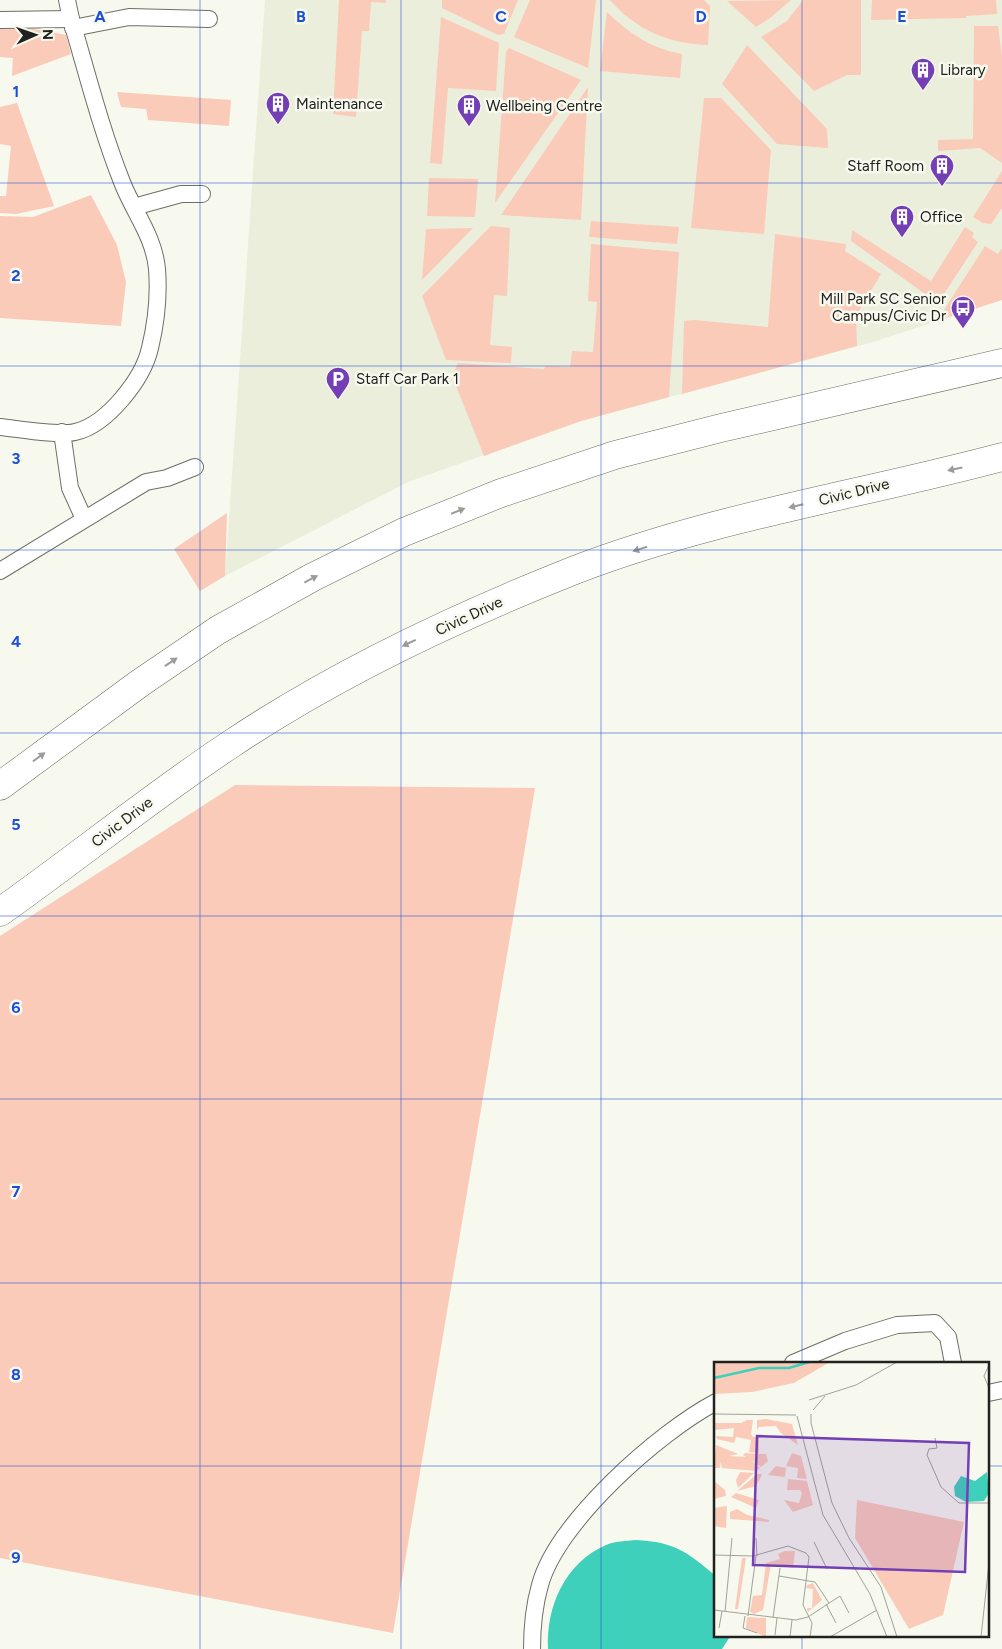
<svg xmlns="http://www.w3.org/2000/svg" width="1002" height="1649" viewBox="0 0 1002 1649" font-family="Figtree,sans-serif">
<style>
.built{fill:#eceedc}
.green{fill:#facbb8}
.water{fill:#3fd0bb}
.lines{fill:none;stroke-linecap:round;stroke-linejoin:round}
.service-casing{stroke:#6d6e65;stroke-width:18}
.secondary-casing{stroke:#6d6e65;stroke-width:29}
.service{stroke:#fff;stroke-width:16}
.secondary{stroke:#fff;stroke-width:28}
.oneway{fill:#9b9c9a}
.grid{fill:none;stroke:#1d4ed8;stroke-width:1;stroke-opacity:0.55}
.labels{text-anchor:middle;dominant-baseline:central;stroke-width:5;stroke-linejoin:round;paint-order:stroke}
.poi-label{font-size:15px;fill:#21221e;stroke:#f7f8ee;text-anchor:start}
.street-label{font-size:15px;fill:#21221e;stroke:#f7f8ee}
.inset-river{fill:none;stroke:#3fd0bb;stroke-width:2.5}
.inset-road{fill:none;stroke:#a1a29b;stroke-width:1}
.view{fill:#743eb5;fill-opacity:0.15;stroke:#743eb5;stroke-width:2.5}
.inset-edge{fill:none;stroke:#21221e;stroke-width:2.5}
.grid-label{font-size:16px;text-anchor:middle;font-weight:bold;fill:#1d4ed8;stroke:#f7f8ee;stroke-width:5;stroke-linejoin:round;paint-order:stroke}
</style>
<rect width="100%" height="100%" fill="#f7f8ee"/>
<path class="built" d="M265,0h737v300l-129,42 -292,79 -32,11 -141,50 -183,94z"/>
<g class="green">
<path d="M339,0h47v3l-15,-1 -2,29h-7l-6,86 -23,-3z"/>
<path d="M442,0h76l-14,34 -6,1 -56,-27z"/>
<path d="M530,0h66l-8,68 -74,-31z"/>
<path d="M610,0h94l6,6 -2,39c-39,-1 -72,-15 -98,-45z"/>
<path d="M791,0l-21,18 -14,9 -29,-26z"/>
<path d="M803,0h58v75h-14l-33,16 -53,-54 26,-16z"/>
<path d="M872,0h124l1,14 -31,2v2l-95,2z"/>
<path d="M607,12c23,22 43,36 75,42l-2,24 -80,-7z"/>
<path d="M441,17l58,26 -3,48 -48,-3 -6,76 -12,-1z"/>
<path d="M974,26h24l4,30v107l-22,-15 -42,3v-11l35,-1z"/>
<path d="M24,27l42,8 5,19 -59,22 1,-18 -13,-1v-29z"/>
<path d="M747,45l80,84 1,19 -51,-4 -55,-60z"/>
<path d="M509,48l72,32 -86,123 11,-151z"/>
<path d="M588,87l-7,133 -80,-5z"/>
<path d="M117,92l114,8 -2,26 -81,-6 -2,-11 -25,-2z"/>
<path d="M704,98h17l50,52 -7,84 -73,-6z"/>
<path d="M17,103l37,103 -38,8 -16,-1v-17h6l5,-50 -11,-2v-37z"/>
<path d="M1002,171v37l-11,16 -8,-1 -10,-6z"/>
<path d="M429,178l49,1 -3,38 -48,-1z"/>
<path d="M91,195l26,50 9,37 -5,44 -121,-8v-102l33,1z"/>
<path d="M591,221l88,6 -2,17 -88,-7z"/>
<path d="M491,226l19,2 -3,68 -13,-1 -4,50 22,2 -1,16 -65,-3 -24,-64z"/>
<path d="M965,227l9,6 -2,4 6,5 -38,58 -5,1 -84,-60 1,-11 79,51z"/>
<path d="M473,228l-51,52 4,-51z"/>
<path d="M775,234l71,10 -1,7 36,23 -25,42 1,30 -175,48 2,-73 10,-1 74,7z"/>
<path d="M591,244l88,8 -10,145 -88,24 -97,35 -32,-80 6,-13 86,6 2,-3 24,1 2,-16 21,1 4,-50 -9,-1z"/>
<path d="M985,246l13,8 4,-6v52l-56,18 -2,-8z"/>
<path d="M227,513l-2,63 -25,15 -26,-42z"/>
<path d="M235,785l300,3 -142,845 -393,-75v-622z"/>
</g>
<path class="water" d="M636,1540c39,2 51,12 80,36v59h15l-9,14h-174c-2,-43 17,-86 58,-104 8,-4 21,-4 30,-5z"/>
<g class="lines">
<defs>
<g id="service">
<path d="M0,20l71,-1"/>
<path d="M73,28l56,-11 80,2"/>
<path d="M134,207l47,-13h21"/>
<path d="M0,427c19,2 58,9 75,5 32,-7 68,-53 75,-84 6,-25 9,-54 7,-79 -3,-33 -24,-58 -35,-87 -21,-53 -35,-109 -51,-163l-4,-19"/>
<path d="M62,432l8,56 14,31"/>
<path d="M0,571l146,-89 21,-4 28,-11"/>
<path d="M793,1363l52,-22 52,-16 38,-2 13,14 5,26"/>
<path d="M988,1393l14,-3"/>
<path d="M532,1649c0,-22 2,-43 8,-64 17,-63 119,-153 176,-183"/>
</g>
<g id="secondary">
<path d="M0,786l140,-103 78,-53 95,-53 91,-45 97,-39 114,-38 106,-27 281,-65"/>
<path d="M0,912c78,-55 151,-115 231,-168 106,-71 225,-127 344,-174 138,-53 285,-75 427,-113"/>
</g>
</defs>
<use href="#service" class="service-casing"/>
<use href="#secondary" class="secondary-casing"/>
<use href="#service" class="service"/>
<use href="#secondary" class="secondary"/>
</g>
<defs><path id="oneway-solid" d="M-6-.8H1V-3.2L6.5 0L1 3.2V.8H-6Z" transform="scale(1.25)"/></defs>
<g class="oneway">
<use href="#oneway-solid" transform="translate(955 469) rotate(168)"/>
<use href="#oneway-solid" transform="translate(796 506) rotate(167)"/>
<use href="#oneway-solid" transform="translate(458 511) rotate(-22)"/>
<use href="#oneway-solid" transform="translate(640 549) rotate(162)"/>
<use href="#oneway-solid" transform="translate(311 579) rotate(-28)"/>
<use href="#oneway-solid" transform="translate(409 643) rotate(155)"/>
<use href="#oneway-solid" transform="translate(171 662) rotate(-34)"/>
<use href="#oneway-solid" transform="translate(39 757) rotate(-36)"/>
</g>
<path class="grid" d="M200,0v1649M401,0v1649M601,0v1649M802,0v1363M0,183h1002M0,366h1002M0,550h1002M0,733h1002M0,916h1002M0,1099h1002M0,1283h1002M0,1466h716M988,1466h14M802,1635v14"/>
<defs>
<symbol id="building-pin" viewBox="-11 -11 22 30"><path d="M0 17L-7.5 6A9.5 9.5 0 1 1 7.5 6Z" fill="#743eb5" stroke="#f7f8ee"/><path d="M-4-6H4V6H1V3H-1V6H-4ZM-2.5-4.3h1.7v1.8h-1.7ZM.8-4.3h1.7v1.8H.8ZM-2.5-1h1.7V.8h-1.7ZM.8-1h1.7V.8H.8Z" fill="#fff"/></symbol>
<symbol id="bus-pin" viewBox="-11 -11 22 30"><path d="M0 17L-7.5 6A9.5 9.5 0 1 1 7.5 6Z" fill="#743eb5" stroke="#f7f8ee"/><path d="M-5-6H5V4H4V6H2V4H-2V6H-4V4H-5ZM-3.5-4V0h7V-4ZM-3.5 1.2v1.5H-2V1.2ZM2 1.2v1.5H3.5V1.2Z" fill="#fff"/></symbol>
<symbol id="parking-pin" viewBox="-11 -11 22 30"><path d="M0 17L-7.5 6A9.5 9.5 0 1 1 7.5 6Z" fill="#743eb5" stroke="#f7f8ee"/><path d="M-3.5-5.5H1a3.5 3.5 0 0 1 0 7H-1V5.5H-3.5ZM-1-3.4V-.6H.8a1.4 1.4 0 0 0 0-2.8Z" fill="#fff"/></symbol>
</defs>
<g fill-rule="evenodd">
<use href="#building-pin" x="909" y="56" width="28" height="38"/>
<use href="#building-pin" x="264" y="90" width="28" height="38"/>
<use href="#building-pin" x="455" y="92" width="28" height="38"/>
<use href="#building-pin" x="928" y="152" width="28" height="38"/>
<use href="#building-pin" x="888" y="203" width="28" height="38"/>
<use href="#bus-pin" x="949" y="294" width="28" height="38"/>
<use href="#parking-pin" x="324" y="365" width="28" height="38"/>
</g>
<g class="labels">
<g class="poi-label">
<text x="940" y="70">Library</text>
<text x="296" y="104">Maintenance</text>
<text x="486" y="106">Wellbeing Centre</text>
<text x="924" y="166" text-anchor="end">Staff Room</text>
<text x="920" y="217">Office</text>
<text x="946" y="299" text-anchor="end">Mill Park SC Senior<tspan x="946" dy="17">Campus/Civic Dr</tspan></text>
<text x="356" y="379">Staff Car Park 1</text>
</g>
<g class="street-label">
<text transform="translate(854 492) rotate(-14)">Civic Drive</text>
<text transform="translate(469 616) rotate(-25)">Civic Drive</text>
<text transform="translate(122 822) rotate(-37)">Civic Drive</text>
</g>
</g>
<g transform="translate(714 1362)">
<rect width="275" height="275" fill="#f7f8ee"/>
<path d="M0,0h116l-36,21 -42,9 -38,2zM52,57l26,5 6,21 -17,-12 -5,-7 -17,1 -2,3v-10zM33,58h6l-2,14 2,3h6v16l-10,-1 2,-12 -15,-3 -2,6 -17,-4 -1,-3 17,1 1,-9 -20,2v-7h27zM2,83l22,9 -9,2 18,1 13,11 -4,3 -34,-3 -2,-7v7h-6zM31,91l21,1 2,7 -7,6 -18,-12zM78,91l9,3 6,23 -10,-1 1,-10 -12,-2zM62,104l10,2 -1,9 -17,-2zM26,110l14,1 -16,15 -2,-8zM43,112h5l-1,3 -5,9 -19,5zM74,117l19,2 6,24 -20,7 -9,-12 15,3 3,-10 -2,-3h-13zM0,119l11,9 1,6 -12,3zM22,131l23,7 -3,8 -25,-11zM143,138l107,22 -21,93 -34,14 -54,-91zM13,144l-1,22 -12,-2v-18zM23,147l10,6 22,5v2l-39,-3v-7zM71,189h10l-2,17 -22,-4 -8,46 -9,4 -4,-2 3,-16 9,-1 4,-32 14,-4 -2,-5zM28,196h4l-8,51h-3zM99,221l9,17 -14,12 -1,-4h5l1,-19 -7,-1 1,-3zM33,255l19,1v19l-20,-9z" fill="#facbb8"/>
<path d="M273,110l2,21 -5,8 -18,1 -11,-6 -1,-9 7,-11 14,5z" fill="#3fd0bb"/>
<path class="inset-river" d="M0,16l45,-10h30l20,-6"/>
<path class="inset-road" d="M275,3l-5,11 5,12M95,38l47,-15 41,-23M99,48l12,-14M0,52l82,1M97,52v9l21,80 17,35 32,49 16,50M83,54l26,99 47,79 17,43M221,76l2,10 -8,1 -2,6 14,32 18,16h30M42,176l1,18M100,180l13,27M0,193l39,1 35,-10 18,7 3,4 -6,48 9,18 -2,14M65,214l36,6 14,21M112,242l10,19M0,248l82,10 12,-3 32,-21 9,17M11,250l7,-74M31,254l-2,12 14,5M34,254l8,-60M59,256l7,-50M5,266l3,-17M61,273l2,-17M76,275l2,-17M116,275l47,-27M267,275l8,-74"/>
<path class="view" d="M43,74l212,7 -4,129 -212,-7z"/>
<rect width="275" height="275" class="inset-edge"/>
</g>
<g class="grid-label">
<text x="100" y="22">A</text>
<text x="301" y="22">B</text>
<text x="501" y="22">C</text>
<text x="701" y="22">D</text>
<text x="902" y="22">E</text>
<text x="16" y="97">1</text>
<text x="16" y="281">2</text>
<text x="16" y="464">3</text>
<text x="16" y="647">4</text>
<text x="16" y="830">5</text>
<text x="16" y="1013">6</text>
<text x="16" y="1197">7</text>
<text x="16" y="1380">8</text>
<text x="16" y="1563">9</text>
</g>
<g transform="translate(35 35) rotate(88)" stroke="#f7f8ee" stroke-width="4" paint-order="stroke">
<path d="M0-4L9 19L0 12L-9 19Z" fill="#21221e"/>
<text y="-8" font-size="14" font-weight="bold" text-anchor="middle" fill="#21221e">N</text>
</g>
</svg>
